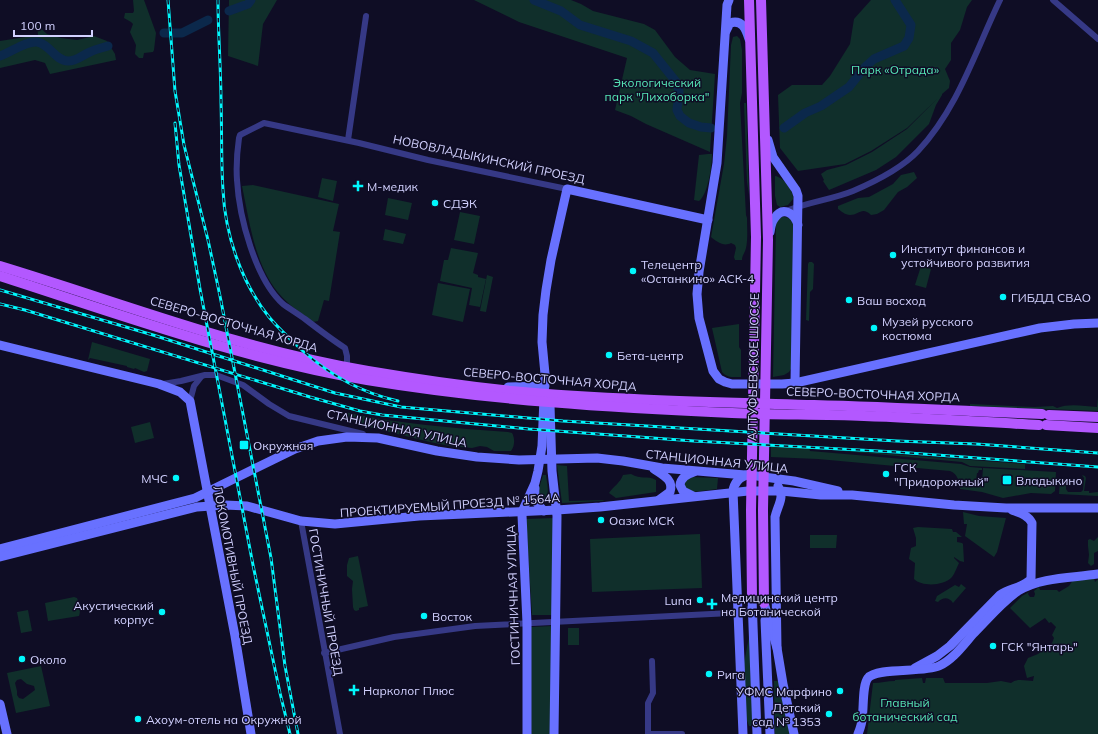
<svg xmlns="http://www.w3.org/2000/svg" width="1098" height="734" viewBox="0 0 1098 734" font-family="Mulish,sans-serif">
<style>
.green{fill:#102f2b;fill-rule:evenodd}
.lines{fill:none;stroke-linecap:round;stroke-linejoin:round}
.river{stroke:#0b284b;stroke-width:9}
.street{stroke:#363986;stroke-width:6}
.secondary{stroke:#6871ff;stroke-width:9}
.primary{stroke:#b358ff;stroke-width:10}
.rail-casing{stroke:#00f7fc;stroke-width:3}
.rail{stroke:#0f0d25;stroke-width:1.5;stroke-dasharray:4.5;stroke-linecap:butt}
.poi-dot{fill:#00f7fc;stroke:#0f0d25;stroke-width:1.5}
.labels{text-anchor:middle;dominant-baseline:central;stroke-width:3;stroke-linejoin:round;paint-order:stroke}
.park-label{font-size:12px;fill:#56e6b6;stroke:#0f0d25}
.street-label{font-size:12px;fill:#d2d1ff;stroke:#0f0d25}
.poi-label{font-size:12px;fill:#d2d1ff;stroke:#0f0d25;text-anchor:start}
</style>
<rect width="100%" height="100%" fill="#0f0d25"/>
<g class="green">
<path d="M133,0h11l12,33 -2,17 -1,2 -9,1 -1,5h-4l-4,-4 1,-9 -6,-13 3,-8 -2,-2 -7,-4 1,-5h8l1,-2z"/>
<path d="M229,0h48l-14,24 -5,42 -30,-10z"/>
<path d="M474,0h97l10,4 12,7 51,13 11,6 20,27 15,13 25,4 -5,78 -64,-28 -15,-8 -16,-6 12,-52 -108,-36z"/>
<path d="M871,0h101l-5,7 -7,23 -9,13v17l-6,9 5,12 -1,7 -7,6v1l-6,10 -7,19 -33,33 -20,13 -47,20 -6,-9 1,-1 -3,-6 6,-4 19,-5 26,-13 35,-23 30,-30 -30,29 -36,23 -26,13 -47,7 -18,-23 -2,-53 14,-10h30l8,-9 20,-32 4,-25z"/>
<path d="M37,25l10,9 14,4 16,2 17,-4 13,5 8,13 1,6 -66,14 -5,-11 -10,-3 -35,8v-27l38,-6z"/>
<path d="M737,36l3,3 2,11v43l-2,10 6,112 1,3c0,10 1,21 -1,30 -1,5 -4,7 -4,12h-7l-1,-3 2,-9 -1,-3 -4,-2c-7,4 -14,-1 -20,-6l13,-73 3,-28 4,-91 2,-8z"/>
<path d="M744,103h2l3,92 -2,-13z"/>
<path d="M708,154h4c0,12 -4,40 -13,47l-5,-1 5,-45z"/>
<path d="M914,172l3,6 -10,9 -9,5 -14,18 -7,4 -6,1c-9,-9 -12,0 -21,0 -5,0 -9,-4 -12,-6v-3l20,-8 11,-1 24,-13 8,-9z"/>
<path d="M775,176c8,1 19,14 18,23l-5,6 -8,2 -3,-2 -2,-9z"/>
<path d="M322,178l15,3 -4,20 -15,-4z"/>
<path d="M253,185l86,19 -6,27 7,1 -11,69 -5,-1 -6,21 -5,1c-10,-8 -22,-15 -31,-25 -27,-29 -32,-73 -40,-111z"/>
<path d="M388,198l24,5 -4,17 -23,-5z"/>
<path d="M460,212l20,4 -6,28 -20,-4z"/>
<path d="M782,217c6,0 9,1 11,7l-1,143 -3,5 -5,3 -11,2 3,-153 1,-4z"/>
<path d="M385,229l21,5 -3,10 -20,-4z"/>
<path d="M451,248l27,5 -5,20 5,2v2l8,2 -6,28 -11,-2 3,-17 -32,-7 4,-21h4z"/>
<path d="M809,262h3l2,2 -1,25 -3,3 -1,29 -3,-1 2,-56z"/>
<path d="M921,266l10,3 -5,19 -11,-3z"/>
<path d="M487,275l6,2 -7,35 -6,-1z"/>
<path d="M438,283l32,6 -7,33 -31,-7z"/>
<path d="M739,324v23l2,3v27c-8,0 -14,1 -19,-5l-10,-44z"/>
<path d="M92,342l58,17 -3,12 -3,1 -9,-4 -1,1 -7,-2v-1l-37,-8 -2,2z"/>
<path d="M1098,397v14l-128,-5v-2l64,3 19,-1 4,2c12,-5 27,-2 40,-1z"/>
<path d="M345,412c54,12 108,16 163,20l4,1c3,5 3,13 -1,18h-17l-7,-4 -7,-1 -8,2 -22,-2 -20,-4 -61,-15 -23,-9 -2,-3z"/>
<path d="M150,422l4,16 -19,5 -4,-16z"/>
<path d="M771,446l38,2 1,3 151,13 9,3 12,1v2h-3l-1,3h-1l-1,8h6l1,-13 73,4 -1,19 -4,3 -20,-1 -28,5 -21,-6 -22,-3c-1,-8 -2,-15 -10,-18l-132,-12 -47,-2z"/>
<path d="M811,448l214,16v5l-55,-3 -8,-4z"/>
<path d="M557,465l10,1 2,35 36,-1 -3,1 -40,2z"/>
<path d="M631,474c10,6 16,1 25,6v12l-40,6 -7,-5c5,-7 11,-10 14,-18z"/>
<path d="M543,475h3c1,9 5,21 -3,28l-2,-1 -3,-10z"/>
<path d="M1082,475l3,1 1,2 -2,13h5v2l9,-1v4l-39,-2 1,-13h6v8l2,3h13l2,-2 1,-12z"/>
<path d="M691,477l27,1 -1,11 -24,3 -8,-2 -2,-7z"/>
<path d="M963,512l16,4 27,2 -9,34 -3,5 -29,-21 2,-12h-3z"/>
<path d="M554,518l-1,97h-21l-6,-96z"/>
<path d="M918,527l34,2 1,3h3l6,5h-5v5l5,1 1,1 1,18 -4,-1 -6,-4v1l5,5c-2,4 -4,10 -7,14 -8,9 -30,10 -38,2l1,-16 -6,-4 2,-11 5,-2v-8l-3,-10z"/>
<path d="M700,534l2,54 -110,4 -2,-53z"/>
<path d="M810,535h27l-1,13h-26z"/>
<path d="M1098,537v14l-4,2v11l-3,2 -3,-3 1,-8 -1,-9v-6l2,-1 4,2z"/>
<path d="M358,556l10,50 -9,2v2l-3,1 -2,-1 -1,-3 -1,-18 1,-8 -6,-5v-11l2,-7z"/>
<path d="M1094,578l1,4 3,-3v155h-231l6,-51c8,0 14,-2 22,-2v-1l27,-2 1,5h2l1,-5h17l2,5h42l14,-2 10,2c6,-5 15,-2 22,-2l1,-5 -7,2 -3,-12 4,-8 10,-4 10,-8 4,-3 2,-5 -2,-3 4,-8 -5,-5 -2,1 -4,-5 -15,10 -20,-20 12,-12 7,-4 -1,2 2,3h4l1,-3 -1,-3 5,-4 1,3h17l2,2 10,-6 4,-6z"/>
<path d="M961,584l5,4 -13,15c-4,-6 -10,-6 -15,-1l-3,-1 2,-5 18,-11 4,2z"/>
<path d="M74,597l3,1c2,5 4,13 2,18l-31,5 -3,-18z"/>
<path d="M28,610l4,21 -11,2 -4,-21z"/>
<path d="M552,626l-2,108h-19v-107z"/>
<rect x="568" y="628" width="11" height="17"/>
<path d="M749,637l4,84 -2,5h-2l-3,-8 -2,-55z"/>
<path d="M41,666l9,40 -34,7 -9,-40zM21,679l6,5 7,2 1,4 -12,9 -4,-1 -2,-3v-4l-2,-8 2,-3z"/>
<path d="M774,681h4l13,53h-16z"/>
</g>
<g class="lines">
<g class="river">
<path d="M534,0l27,11 19,14 51,16 22,12 24,30 2,8 -2,19 3,6 9,7 12,4 10,1"/>
<path d="M229,11l19,-7 3,-4"/>
<path d="M164,33h18l26,-13"/>
<path d="M0,56c12,-4 25,-15 37,-14 13,2 18,19 31,19 9,0 14,-6 22,-9 6,-3 12,-4 18,-6"/>
<path d="M784,128l21,-15 16,-7 28,-19 16,-20 9,-8 30,-13 5,-8 2,-13 -16,-25"/>
</g>
<g class="street">
<path d="M1053,0l45,39"/>
<path d="M348,140l18,-124"/>
<path d="M784,212c22,-10 47,-12 69,-21 21,-9 49,-23 65,-40 40,-43 57,-99 82,-151"/>
<path d="M347,369v-13l-2,-8c-14,-9 -27,-19 -40,-29 -7,-5 -15,-10 -22,-15 -28,-25 -44,-88 -46,-124 -1,-14 0,-28 2,-42l1,-3 24,-12 95,20 69,17 139,29"/>
<path d="M163,384l18,-3 24,-6h11l27,10 26,19 20,12 74,18"/>
<path d="M190,401l4,-15 7,-9"/>
<path d="M301,521l39,213"/>
<path d="M324,653l70,-16 81,-11 256,-13 14,-2 6,-3"/>
<path d="M648,734v-31l5,-10 -1,-32"/>
<path d="M649,734h33"/>
</g>
<g class="secondary">
<path d="M729,0l-2,5 -10,158 -18,109 -2,22 2,24 14,53 6,8 6,3 7,2h50l13,-1 245,-55 34,-4 24,-1"/>
<path d="M726,31l4,-8c12,-4 16,6 19,16"/>
<path d="M768,140l5,17 23,33 2,6 -3,187"/>
<path d="M770,232c1,-5 1,-9 4,-13 8,-13 20,-7 24,6"/>
<path d="M0,345l159,39 21,8 10,9 45,235 16,98"/>
<path d="M508,387l37,-1"/>
<path d="M547,399l3,6 2,66 5,45 -3,218"/>
<path d="M654,469c9,6 20,11 16,23l-11,8"/>
<path d="M535,488c-1,10 1,16 9,23"/>
<path d="M693,496l-10,-5 -3,-6c1,-8 7,-11 14,-13"/>
<path d="M0,549l195,-51 100,-49 23,-8 29,-4 31,1 59,13 40,6 42,3 78,-2 26,3 39,7 95,8 37,5 44,10"/>
<path d="M0,557l197,-50 28,-2 22,1 54,15 34,3 84,-8 138,-6 43,-3 148,-16h33l40,4h31l102,10 52,3h92"/>
<path d="M752,598l5,136"/>
<path d="M764,603l13,45 6,36 11,50"/>
<path d="M765,620l5,114"/>
<path d="M777,648l-2,-131c3,-13 10,-19 3,-31"/>
<path d="M915,668l22,-12 13,-10 50,-51c10,-7 23,-7 31,-16l1,-56c-4,-8 -12,-10 -20,-13"/>
<path d="M0,704l7,30"/>
<path d="M527,734v-111l-5,-108v-3l13,-29 3,-12 4,-25 3,-72 -3,-32 1,-27 3,-25 5,-30 16,-71 141,31"/>
<path d="M743,734l-10,-243c1,-8 6,-13 13,-16"/>
<path d="M858,734c2,-5 4,-10 4,-15 2,-10 0,-34 6,-41 9,-11 55,-5 71,-12 14,-6 25,-22 35,-33 14,-14 28,-31 44,-42 23,-14 54,-13 80,-17"/>
</g>
<g class="primary">
<path d="M749,0l7,237 -5,273 1,88"/>
<path d="M761,0l7,240 -5,270 1,93"/>
<path d="M0,266c122,37 242,84 368,105 47,8 95,15 143,20 100,9 202,11 303,14 76,2 152,6 228,9"/>
<path d="M0,276c121,39 242,83 367,104 121,20 243,28 365,33 44,2 88,1 132,3 59,2 117,6 175,9"/>
<path d="M1049,415l49,2"/>
<path d="M1046,425l52,3"/>
</g>
<defs>
<g id="rail">
<path d="M168,0l7,91 9,54 24,95 12,56 51,262 14,108 13,68"/>
<path d="M218,0c0,34 3,69 3,103 1,29 0,58 2,87 2,44 18,92 46,127 10,12 22,23 34,34 27,24 59,42 95,50"/>
<path d="M175,123l4,42 21,124 53,276 27,128 10,41"/>
<path d="M0,290l153,45 182,58 66,14 162,14 334,20 79,3 122,9"/>
<path d="M0,304l25,6 285,87 50,14 22,4 147,14 165,12 202,11 202,15"/>
</g>
</defs>
<use href="#rail" class="rail-casing"/>
<use href="#rail" class="rail"/>
</g>
<g class="poi-dot">
<path d="M356 180h4v4h4v4h-4v4h-4v-4h-4v-4h4z"/>
<circle cx="435" cy="203" r="4"/>
<circle cx="893" cy="255" r="4"/>
<circle cx="633" cy="271" r="4"/>
<circle cx="1003" cy="297" r="4"/>
<circle cx="849" cy="300" r="4"/>
<circle cx="874" cy="328" r="4"/>
<circle cx="609" cy="355" r="4"/>
<rect x="239" y="440" width="10" height="10" rx="2"/>
<circle cx="886" cy="474" r="4"/>
<circle cx="176" cy="478" r="4"/>
<rect x="1002" y="475" width="10" height="10" rx="2"/>
<circle cx="601" cy="520" r="4"/>
<circle cx="700" cy="600" r="4"/>
<path d="M710 598h4v4h4v4h-4v4h-4v-4h-4v-4h4z"/>
<circle cx="162" cy="612" r="4"/>
<circle cx="424" cy="616" r="4"/>
<circle cx="993" cy="646" r="4"/>
<circle cx="22" cy="659" r="4"/>
<circle cx="709" cy="674" r="4"/>
<path d="M352 684h4v4h4v4h-4v4h-4v-4h-4v-4h4z"/>
<circle cx="840" cy="691" r="4"/>
<circle cx="829" cy="714" r="4"/>
<circle cx="138" cy="719" r="4"/>
</g>
<g class="labels">
<g class="park-label">
<text x="895" y="69">Парк «Отрада»</text>
<text x="657" y="82">Экологический<tspan x="657" dy="14">парк "Лихоборка"</tspan></text>
<text x="905" y="702">Главный<tspan x="905" dy="14">ботанический сад</tspan></text>
</g>
<g class="street-label">
<text transform="translate(489 159) rotate(12)">НОВОВЛАДЫКИНСКИЙ ПРОЕЗД</text>
<text transform="translate(234 324) rotate(16)">СЕВЕРО-ВОСТОЧНАЯ ХОРДА</text>
<text transform="translate(753 367) rotate(-89)">АЛТУФЬЕВСКОЕ ШОССЕ</text>
<text transform="translate(550 379) rotate(5)">СЕВЕРО-ВОСТОЧНАЯ ХОРДА</text>
<text transform="translate(873 394) rotate(2)">СЕВЕРО-ВОСТОЧНАЯ ХОРДА</text>
<text transform="translate(397 428) rotate(12)">СТАНЦИОННАЯ УЛИЦА</text>
<text transform="translate(717 461) rotate(6)">СТАНЦИОННАЯ УЛИЦА</text>
<text transform="translate(450 505) rotate(-4)">ПРОЕКТИРУЕМЫЙ ПРОЕЗД № 1564А</text>
<text transform="translate(233 565) rotate(79)">ЛОКОМОТИВНЫЙ ПРОЕЗД</text>
<text transform="translate(513 595) rotate(-92)">ГОСТИНИЧНАЯ УЛИЦА</text>
<text transform="translate(326 602) rotate(80)">ГОСТИНИЧНЫЙ ПРОЕЗД</text>
</g>
<g class="poi-label">
<text x="367" y="186">М-медик</text>
<text x="443" y="203">СДЭК</text>
<text x="901" y="248">Институт финансов и<tspan x="901" dy="14">устойчивого развития</tspan></text>
<text x="641" y="264">Телецентр<tspan x="641" dy="14">«Останкино» АСК-4</tspan></text>
<text x="1011" y="297">ГИБДД СВАО</text>
<text x="857" y="300">Ваш восход</text>
<text x="882" y="321">Музей русского<tspan x="882" dy="14">костюма</tspan></text>
<text x="617" y="355">Бета-центр</text>
<text x="253" y="445">Окружная</text>
<text x="894" y="467">ГСК<tspan x="894" dy="14">"Придорожный"</tspan></text>
<text x="168" y="478" text-anchor="end">МЧС</text>
<text x="1016" y="480">Владыкино</text>
<text x="609" y="520">Оазис МСК</text>
<text x="721" y="597">Медицинский центр<tspan x="721" dy="14">на Ботанической</tspan></text>
<text x="692" y="600" text-anchor="end">Luna</text>
<text x="154" y="605" text-anchor="end">Акустический<tspan x="154" dy="14">корпус</tspan></text>
<text x="432" y="616">Восток</text>
<text x="1001" y="646">ГСК "Янтарь"</text>
<text x="30" y="659">Около</text>
<text x="717" y="674">Рига</text>
<text x="363" y="690">Нарколог Плюс</text>
<text x="832" y="691" text-anchor="end">УФМС Марфино</text>
<text x="821" y="707" text-anchor="end">Детский<tspan x="821" dy="14">сад № 1353</tspan></text>
<text x="146" y="719">Ахоум-отель на Окружной</text>
</g>
</g>
<path d="M14 30v6h78v-6" fill="none" stroke="#d2d1ff" stroke-width="2"/>
<text x="20" y="30" font-size="12" fill="#d2d1ff" stroke="#0f0d25" stroke-width="3" paint-order="stroke">100 m</text>
</svg>
